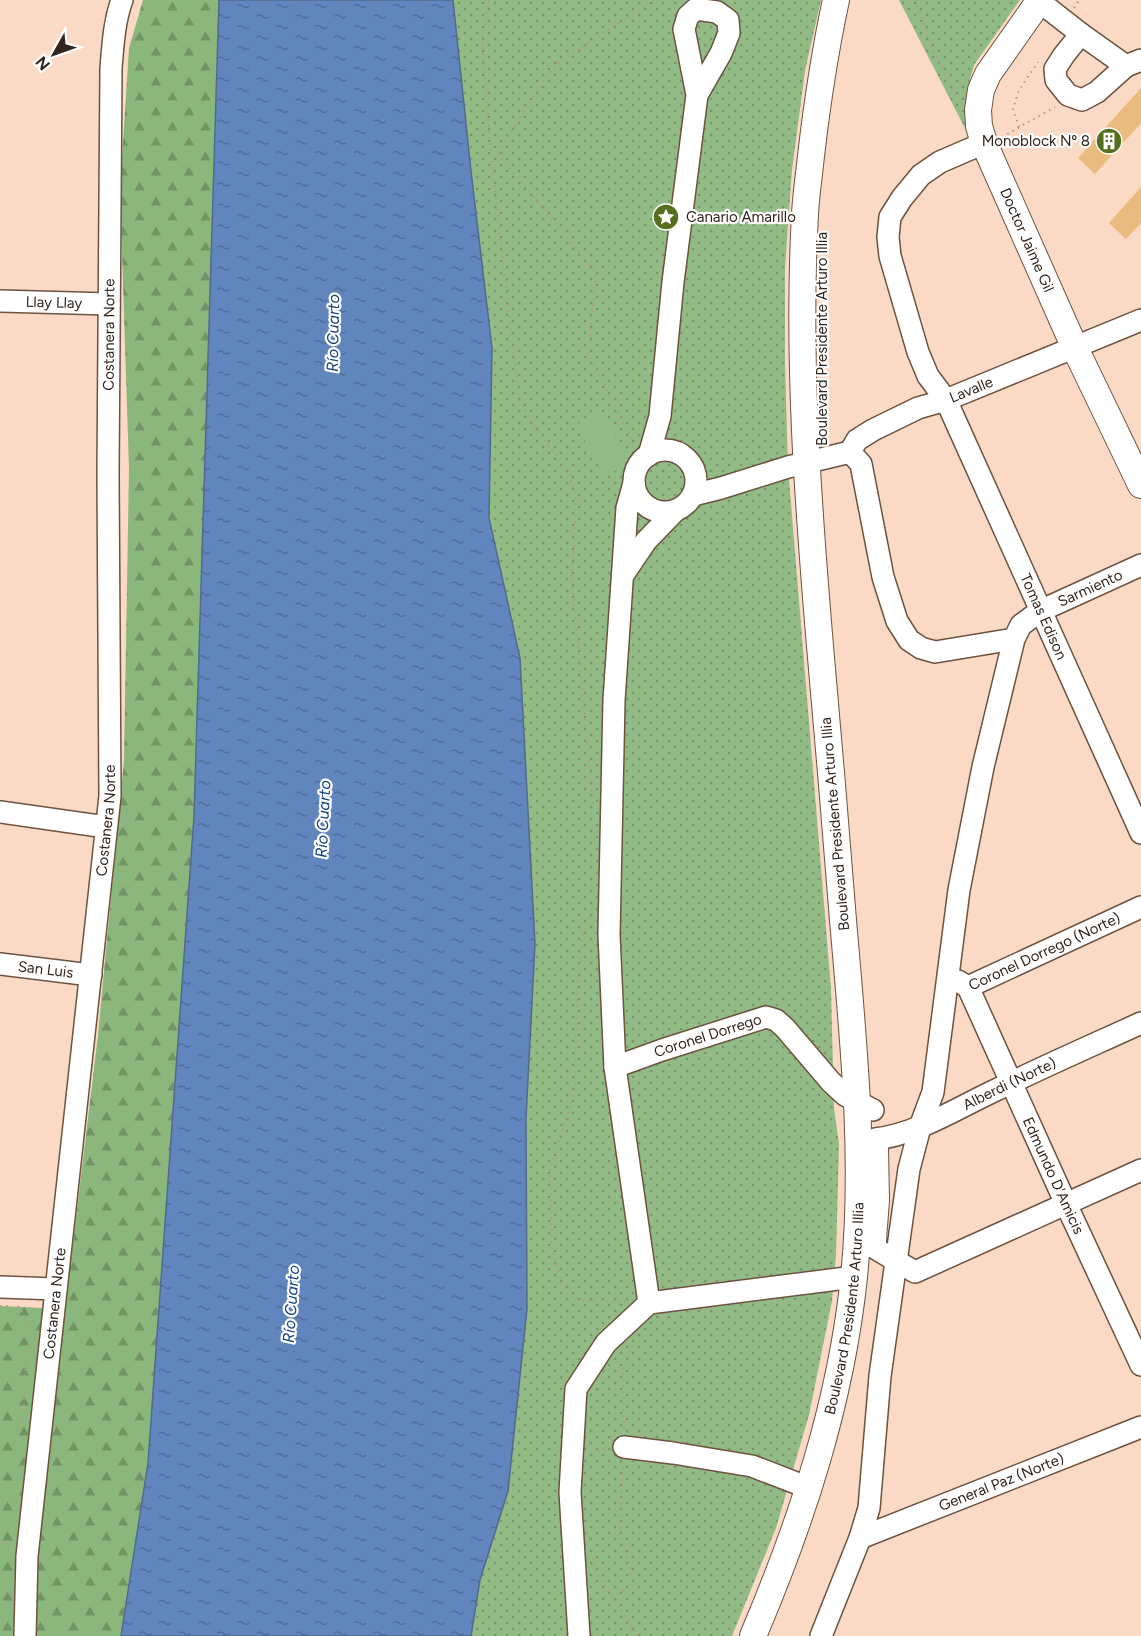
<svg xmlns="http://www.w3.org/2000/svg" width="1141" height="1636" viewBox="0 0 1141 1636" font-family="Figtree,sans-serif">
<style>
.green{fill:url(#green-dots)}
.forest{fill:url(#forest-firs)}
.pitch{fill:#93bb85}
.water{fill:url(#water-ripples);stroke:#53698e;stroke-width:1.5}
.building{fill:#e9bb7e}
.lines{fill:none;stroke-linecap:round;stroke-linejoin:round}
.minor-casing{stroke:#6d5240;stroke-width:24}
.major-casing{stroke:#6d5240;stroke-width:28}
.path{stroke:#b19888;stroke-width:2;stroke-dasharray:1.5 4.5;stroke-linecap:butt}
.minor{stroke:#fff;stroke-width:21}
.major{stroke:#fff;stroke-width:26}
.labels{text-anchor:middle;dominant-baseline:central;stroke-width:4.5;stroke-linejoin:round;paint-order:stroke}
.poi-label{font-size:15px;fill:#31251d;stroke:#fff;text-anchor:end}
.street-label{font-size:15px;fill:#31251d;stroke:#fff}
.water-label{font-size:16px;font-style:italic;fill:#103f82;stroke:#fff}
</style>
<defs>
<pattern id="green-dots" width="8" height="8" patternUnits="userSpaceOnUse" patternTransform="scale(1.5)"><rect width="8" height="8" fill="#93bb85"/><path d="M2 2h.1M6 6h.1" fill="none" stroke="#79986c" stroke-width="1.8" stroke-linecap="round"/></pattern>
<pattern id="forest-firs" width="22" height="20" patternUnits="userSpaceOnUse" patternTransform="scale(1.5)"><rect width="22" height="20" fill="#8cb77c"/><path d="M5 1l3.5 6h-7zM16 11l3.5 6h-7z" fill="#739565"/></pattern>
<pattern id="water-ripples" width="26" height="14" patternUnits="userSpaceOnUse" patternTransform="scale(1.5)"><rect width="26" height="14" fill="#6186be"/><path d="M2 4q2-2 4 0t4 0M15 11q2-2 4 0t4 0" fill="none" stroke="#516d9a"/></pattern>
</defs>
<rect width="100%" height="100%" fill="#fad9c5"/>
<g class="green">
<path d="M453,0h368l-16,71 -13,99 -7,98v96l3,103 43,522 3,119 5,36 -3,111 -4,46 -23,114 -33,113 -44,108h-261l9,-56 28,-89 19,-182 -1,-191 9,-174 -15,-286 -31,-140 3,-170 -21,-177z"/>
<path d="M899,0h121l-46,65 -7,26 2,45z"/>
</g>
<path class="forest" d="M143,0h76l-25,816 -46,647 -27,173h-121v-330l65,3 33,-274 26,-275 5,-291 -9,-280 9,-141z"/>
<path class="pitch" d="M602,411l29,51 -26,15 -29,-52z"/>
<path class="water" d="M219,0h234l18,171 21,177 -3,170 31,140 15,286 -9,174 1,191 -19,182 -28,89 -9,56h-350l27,-173 46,-647z"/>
<g class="building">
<path d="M1141,88v35l-46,51 -17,-16z"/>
<path d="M1141,187v36l-15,16 -17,-16z"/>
</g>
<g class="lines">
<defs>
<g id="minor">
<path d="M1049,9l32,25 -17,21 -9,14 1,11 12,15 14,5 15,-8 29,-26 15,-6"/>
<path d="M1081,34l45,32"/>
<path id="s1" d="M984,143l-44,19 -19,13 -19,23 -12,19 -2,20 2,19 28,96 10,24 18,24 195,433"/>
<path id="s2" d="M0,301l109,3"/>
<circle cx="665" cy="481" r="31"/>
<path d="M850,452l11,12 22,113 14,44 12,19 12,8 14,4 79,-13"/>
<path d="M649,455l11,-39 13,-134 24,-187 -13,-66 4,-13 8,-7 21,3 11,8 1,13 -8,20 -24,42"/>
<path d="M634,483l-7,25 -13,192 -5,235 6,132 34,236"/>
<path id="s3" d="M693,495l28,-7 67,-21 62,-15 7,-12 16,-10 45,-22 28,-8 195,-80"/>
<path d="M623,575l23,-34 30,-31"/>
<path d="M0,812l106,15"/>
<path id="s4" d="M0,964l91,11"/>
<path id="s5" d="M958,981l10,6 173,-80"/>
<path id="s6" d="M968,987l98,217 75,161"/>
<path id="s7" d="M615,1067l47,-17 104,-33 10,3 9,8 46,54 14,13 28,15"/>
<path id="s8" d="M875,1139c41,-4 86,-33 123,-50 47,-23 95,-44 143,-66"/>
<path d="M857,1245l16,2 42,25 226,-102"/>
<path d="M0,1287l56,2"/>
<path d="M624,1447l49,6 79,13 57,22"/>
<path id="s9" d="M860,1538l281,-111"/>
<path id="s10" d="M25,1636l2,-80 83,-760 -2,-323 3,-405c2,-23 3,-46 11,-68"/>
<path d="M579,1636l-9,-144 6,-103 30,-46 43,-40 205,-26"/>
<path id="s11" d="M821,1636l39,-98 9,-30 11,-132 29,-207 11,-42 13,-35 26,-202 24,-123 31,-128 7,-14 19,-14 101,-46"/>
</g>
<g id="major">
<path id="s12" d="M1040,0l-52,74 -7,16 -3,20 1,16 5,17 90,203 67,139"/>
<path d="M873,1240l3,-40 -1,-52"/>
<path id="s13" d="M753,1636c49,-115 88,-234 101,-359 12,-119 -1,-239 -11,-357 -7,-91 -15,-183 -23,-274 -12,-143 -23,-288 -15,-432 1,-19 4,-39 6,-58 6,-52 14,-105 25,-156"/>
</g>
</defs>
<use href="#minor" class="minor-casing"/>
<use href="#major" class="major-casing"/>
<g class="path">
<path d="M489,0l-7,43 10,120 27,235 13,25 35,47 9,27 -4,84 21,224"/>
<path d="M916,0l15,46 27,53"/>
<path d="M1074,8l5,-8"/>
<path d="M1019,127l-6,-18 6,-19 19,-28"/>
<path d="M1002,137l53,-30"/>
<path d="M498,154l98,118 -8,81 46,91"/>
<path d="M492,163l52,-83 15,-18 95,-62"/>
<path d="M590,917l-8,22 -5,49 -2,103 -25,79 2,78 10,35 6,12 11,5 46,2"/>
<path d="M0,1306h12"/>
<path d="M18,1306l10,14 -6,109"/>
<path d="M624,1429l-1,-59 11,-29"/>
<path d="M591,1451l15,-2"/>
<path d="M0,1544l9,-1 1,-2"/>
<path d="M593,1558l5,18 40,60"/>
<path d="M612,1597l23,-13 -11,-35 -4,-25 3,-59"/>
</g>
<use href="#minor" class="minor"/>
<use href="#major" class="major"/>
</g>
<defs>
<symbol id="building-disc" viewBox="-11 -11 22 22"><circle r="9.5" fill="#576e1e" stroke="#fff"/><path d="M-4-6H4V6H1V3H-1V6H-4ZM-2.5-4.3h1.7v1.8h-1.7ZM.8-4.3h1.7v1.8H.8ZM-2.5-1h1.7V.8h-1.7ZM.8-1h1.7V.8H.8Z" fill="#fff"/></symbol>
<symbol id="sight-disc" viewBox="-11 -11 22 22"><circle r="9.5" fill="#576e1e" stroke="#fff"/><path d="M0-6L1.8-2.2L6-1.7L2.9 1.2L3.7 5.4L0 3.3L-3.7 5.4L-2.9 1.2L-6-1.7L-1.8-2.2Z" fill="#fff"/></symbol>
</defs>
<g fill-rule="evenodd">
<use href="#building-disc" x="1094" y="126" width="30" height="30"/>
<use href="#sight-disc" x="651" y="202" width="30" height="30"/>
</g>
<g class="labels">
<g class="poi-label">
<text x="1090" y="141">Monoblock Nº 8</text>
<text x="686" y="217" text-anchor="start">Canario Amarillo</text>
</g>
<g class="street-label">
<text stroke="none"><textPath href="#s12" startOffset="268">Doctor Jaime Gil</textPath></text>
<text stroke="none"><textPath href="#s2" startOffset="54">Llay Llay</textPath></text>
<text stroke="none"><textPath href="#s10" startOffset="1306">Costanera Norte</textPath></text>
<text transform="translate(822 339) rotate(-90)">Boulevard Presidente Arturo Illia</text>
<text stroke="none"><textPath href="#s3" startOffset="302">Lavalle</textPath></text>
<text stroke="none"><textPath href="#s11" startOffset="1114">Sarmiento</textPath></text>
<text stroke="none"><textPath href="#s1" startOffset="556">Tomas Edison</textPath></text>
<text stroke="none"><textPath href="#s10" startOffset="820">Costanera Norte</textPath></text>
<text transform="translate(835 824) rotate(-95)">Boulevard Presidente Arturo Illia</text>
<text stroke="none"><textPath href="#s5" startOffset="96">Coronel Dorrego (Norte)</textPath></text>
<text stroke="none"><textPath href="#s4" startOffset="46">San Luis</textPath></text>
<text stroke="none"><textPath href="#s7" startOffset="98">Coronel Dorrego</textPath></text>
<text stroke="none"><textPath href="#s8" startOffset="146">Alberdi (Norte)</textPath></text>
<text stroke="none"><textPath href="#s6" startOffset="207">Edmundo D'Amicis</textPath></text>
<text stroke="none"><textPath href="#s10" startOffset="334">Costanera Norte</textPath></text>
<text stroke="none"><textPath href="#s13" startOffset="342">Boulevard Presidente Arturo Illia</textPath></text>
<text stroke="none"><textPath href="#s9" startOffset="152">General Paz (Norte)</textPath></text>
</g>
<g class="water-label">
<text transform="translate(333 333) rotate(-89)">Río Cuarto</text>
<text transform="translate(323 819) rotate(-87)">Río Cuarto</text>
<text transform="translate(291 1304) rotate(-86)">Río Cuarto</text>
</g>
</g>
<g transform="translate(54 54) rotate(230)" stroke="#ffffff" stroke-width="4.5" paint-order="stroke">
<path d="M0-4.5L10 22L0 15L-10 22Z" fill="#31251d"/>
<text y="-9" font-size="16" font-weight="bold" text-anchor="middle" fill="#31251d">N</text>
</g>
</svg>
